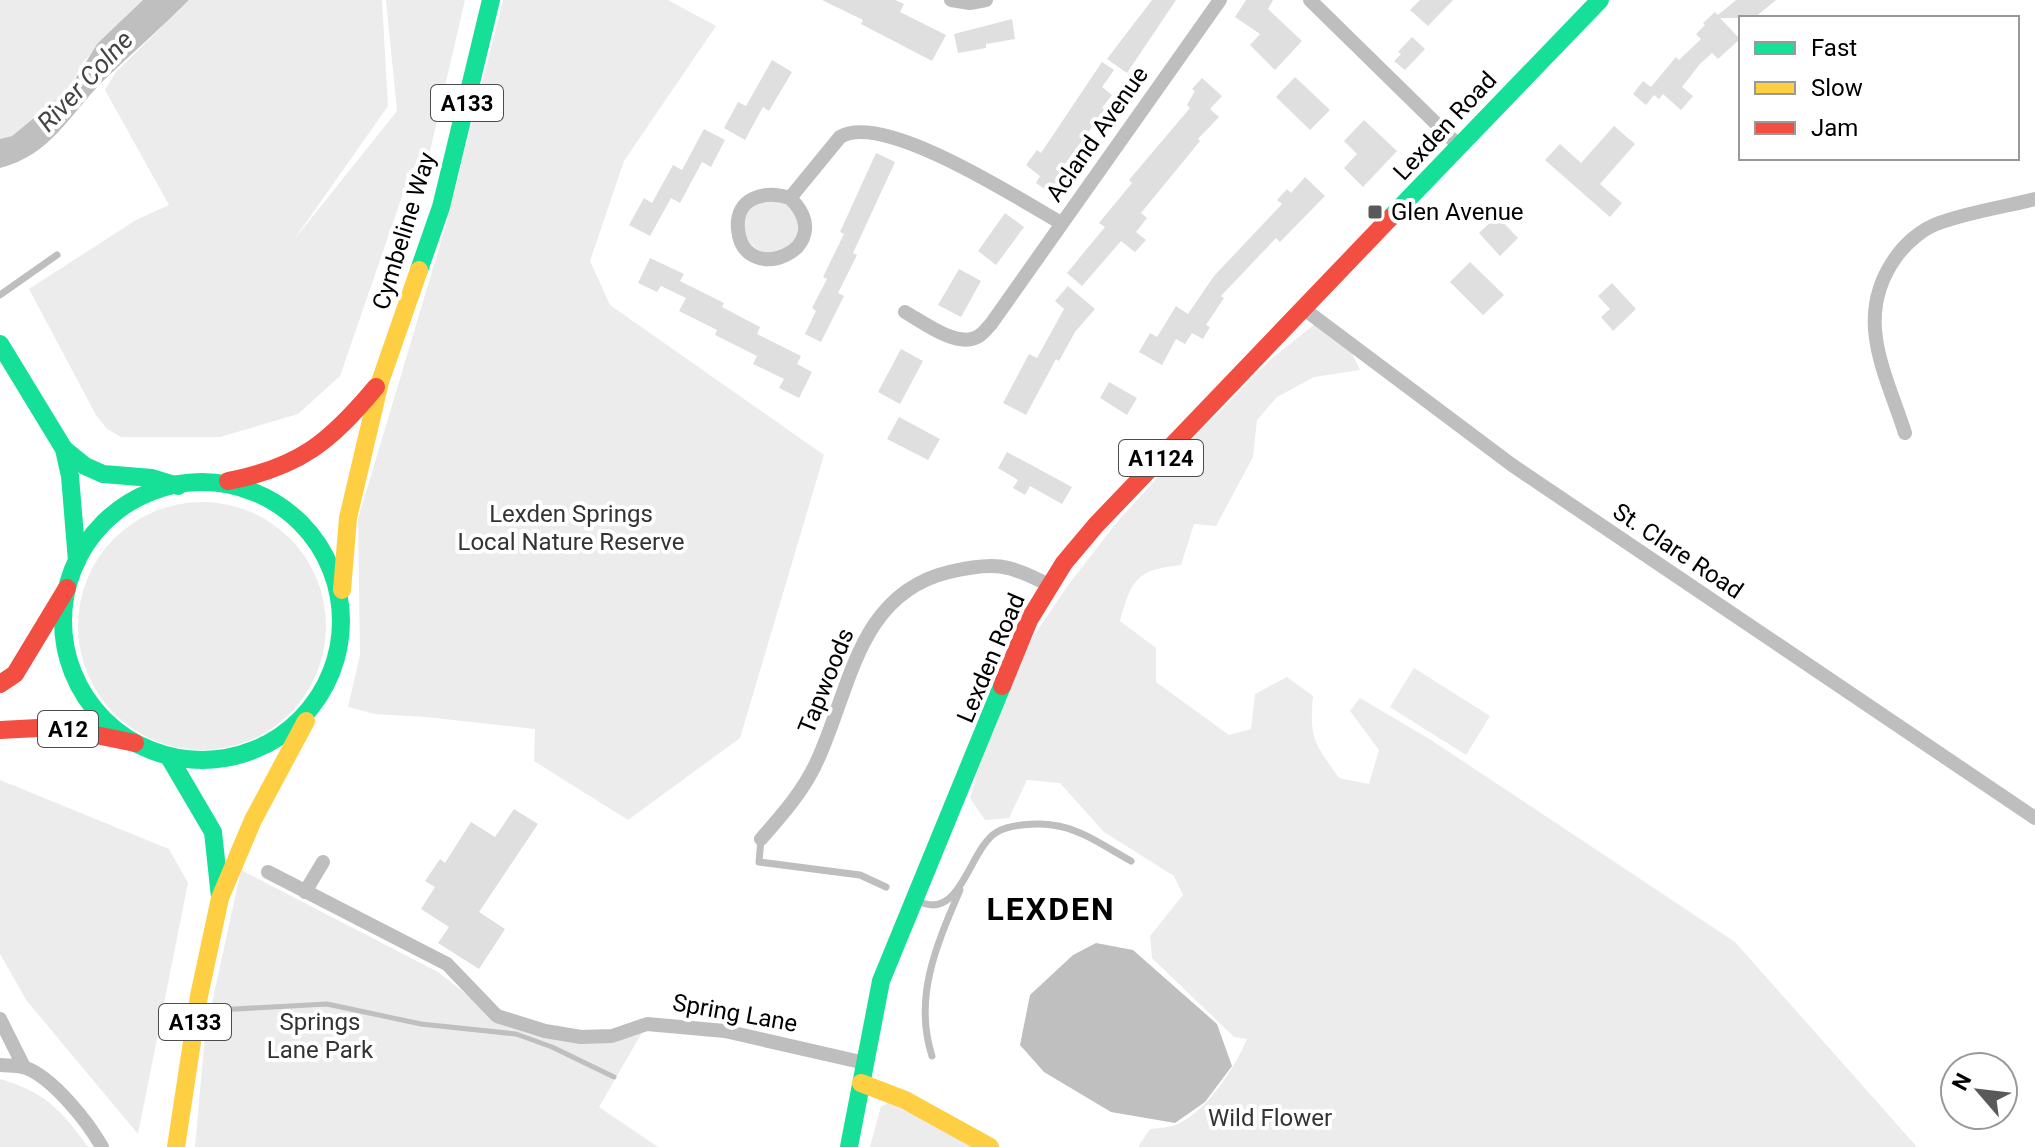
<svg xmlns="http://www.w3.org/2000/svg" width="2035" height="1147" viewBox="0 0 2035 1147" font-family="Roboto,sans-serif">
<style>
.green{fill:#ececec}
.water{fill:#bfbfbf}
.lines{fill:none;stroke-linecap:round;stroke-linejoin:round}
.stream{stroke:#bfbfbf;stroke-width:5}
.building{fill:#dfdfdf}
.lane{stroke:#bebebe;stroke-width:7}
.street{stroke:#bebebe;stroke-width:14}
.fast{stroke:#16e098;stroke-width:18}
.slow{stroke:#ffcf43;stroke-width:18}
.jam{stroke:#f24e42;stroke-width:18}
.poi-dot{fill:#595959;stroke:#fff;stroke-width:3}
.labels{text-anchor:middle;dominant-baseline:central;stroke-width:8;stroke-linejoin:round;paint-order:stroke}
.shield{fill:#fff;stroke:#4c4c4c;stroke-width:2}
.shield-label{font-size:22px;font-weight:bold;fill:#000}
.street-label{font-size:24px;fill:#000;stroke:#fff}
.poi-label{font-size:24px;fill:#000;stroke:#fff;text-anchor:start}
.park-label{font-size:24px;fill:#333;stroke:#fff}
.water-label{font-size:26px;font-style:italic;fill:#444;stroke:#fff}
.district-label{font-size:32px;font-weight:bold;letter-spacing:2px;fill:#000;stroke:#fff}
</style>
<rect width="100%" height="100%" fill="#fff"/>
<g class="green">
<path d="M0,0h143l-59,61 -16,29 -56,46 -12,3z"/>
<path d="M189,0h193l6,106 -95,135 104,-130 -11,-111h79l-36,155 -23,19 1,8 -67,194 -42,38 -78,23h-99l-14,-8 -11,-14 -67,-126 107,-69 33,-15 -64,-115 10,-17z"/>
<path d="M503,0h165l48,26 -92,135 -34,100 20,44 214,150 -84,283 -112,82 -94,-59 1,-32 -109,-12 -51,-3 -27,-7 12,-52 -2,-136 90,-301z"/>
<circle cx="771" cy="226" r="27"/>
<path d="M1315,324l34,23 11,23 -46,7 -37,20 -20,23 -4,37 -37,69 -22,-2 -13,41c-45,5 -49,14 -61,56l36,27v34l73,53 22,-6 4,-35 32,-17 26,19c-4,43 2,48 26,82l30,6 10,-34 -29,-39 10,-13 71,42 304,202 182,205h-779l12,-18c8,-1 17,-1 25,-4 30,-11 60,-57 72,-86l-13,-2 -82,-79 -2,-22 33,-41 -9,-19 -70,-44 -44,-49 -33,-3 -18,38 -24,2 -15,-22 15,-50 39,-98 45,-66 48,-62 69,-76 84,-86z"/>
<circle cx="202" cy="626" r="124"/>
<path d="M1414,668l76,48 -24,39 -76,-48z"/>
<path d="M0,780l169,69 19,34 -50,251 -111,-133 -27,-47z"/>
<path d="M241,870l197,102 51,40 57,20 12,-7 23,12 66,-13 -48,83 59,40h-463l10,-112z"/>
<path d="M0,1079c45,13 61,31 88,68h-88z"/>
<path d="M889,1103l94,44h-113l11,-41z"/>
</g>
<g class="water">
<path d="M143,0h46c-28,28 -58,54 -86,81 -34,34 -52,74 -103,87v-29l12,-3 56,-46 30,-47z"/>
<path d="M1096,943l37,7 84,74 15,42 -27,36 -30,21 -64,-11 -67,-40 -24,-27 10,-50 43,-40z"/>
</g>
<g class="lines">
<path class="stream" d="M217,1010l110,-6 94,20 95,10 36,13 62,30"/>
</g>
<g class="building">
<path d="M822,0h73l9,4 -4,8 46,23 -14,26 -71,-37 2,-4z"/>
<path d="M1152,0h24l-49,73 -20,-14z"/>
<path d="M1246,0h27l-5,9 34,32 -27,29 -25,-25 10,-11 -25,-17z"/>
<path d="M1420,0h33l-25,26 -18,-16z"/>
<path d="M1736,0h40l-22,18h-34l20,21 -22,20 -6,-6 -12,11 -18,23 11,9 -12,14 -18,-16 -4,5 -5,-4 -8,10 -13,-11 10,-13 8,6 25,-30 3,3 22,-21 -5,-5 9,-9 -2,-2 12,-11 3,3z"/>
<path d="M1012,19l3,20 -29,5v4l-28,5 -4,-19z"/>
<path d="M1412,37l13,12 -20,21 -11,-9 7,-7 -3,-2z"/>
<path d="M772,60l20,12 -23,39 -6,-4 -18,33 -21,-12 14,-26 8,4z"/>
<path d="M1102,62l12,8 -12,17 10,8 -10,13 3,1 -43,59 3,3 -16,21 -13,-9 4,-7 -14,-11 11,-15 4,3z"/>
<path d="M1295,77l35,33 -20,20 -34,-33z"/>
<path d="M1202,78l20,18 -12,13 9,8 -21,22 2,2 -59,72 6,5 -11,14 10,8 -11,12 -14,-11 -39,45 -15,-13 38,-46 -6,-4 33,-40 -3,-3 61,-72 -3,-3 8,-14 -3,-2z"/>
<path d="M1364,120l33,31 -34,36 -19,-19 13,-14 -13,-13z"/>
<path d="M1614,126l21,18 -35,40 22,19 -12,14 -65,-57 15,-16 21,19z"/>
<path d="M704,129l21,11 -14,27 -9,-5 -22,41 -9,-5 -21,38 -21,-11 15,-27 8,5 21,-38 9,5z"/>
<path d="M876,153l19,9 -42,91 4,2 -19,38 6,3 -23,46 -16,-8 11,-23 -4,-3 15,-29 -4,-2 21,-43 -4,-2z"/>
<path d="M1305,177l20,19 -45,46 -4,-4 -55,58 3,2 -18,27 4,2 -7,12 -11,-6 -7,11 -9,-5 -14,26 -23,-13 11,-19 7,4 19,-31 12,8 26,-38 68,-72 -5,-4 10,-11 4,4z"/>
<path d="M1005,213l19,14 -28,38 -18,-14z"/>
<path d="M1497,216l21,22 -18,18 -21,-23z"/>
<path d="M650,258l34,16 -4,7 44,22 -2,4 38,20 -3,7 44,22 -4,8 15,8 -13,26 -20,-10 5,-9 -31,-15 4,-8 -42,-21 2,-5 -38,-19 7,-13 -25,-12 -4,6 -19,-9z"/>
<path d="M1470,262l34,33 -21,20 -33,-33z"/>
<path d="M959,269l22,12 -20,36 -23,-12z"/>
<path d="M1612,283l24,26 -23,22 -12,-14 9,-8 -12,-13z"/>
<path d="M1068,286l27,23 -20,23 -16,29 -3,-2 -30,56 -23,-12 26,-49 8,4 27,-49 -9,-8z"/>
<path d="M901,349l22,12 -23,43 -22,-12z"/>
<path d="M1109,382l28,16 -10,17 -27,-17z"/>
<path d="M899,417l41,22 -12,21 -41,-21z"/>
<path d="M1007,452l65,35 -10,17 -32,-18 -5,9 -12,-7 5,-8 -20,-12z"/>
<path d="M514,809l24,15 -59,88 26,17 -26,40 -41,-26 11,-16 -28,-18 14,-22 -10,-6 15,-22 5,4 26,-41 24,15z"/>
</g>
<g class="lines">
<g class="lane">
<path d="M0,295l57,-40"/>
<path d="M761,839l-2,23 101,13 26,12"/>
<path d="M918,901c43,22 51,-53 79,-69 13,-8 40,-9 55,-7 28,3 55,23 79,36"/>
<path d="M932,1056c-19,-59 5,-112 28,-166"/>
</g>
<g class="street">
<path d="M951,0l19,3 16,-3"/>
<path d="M1310,0l149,146"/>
<path d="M790,198c-25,-8 -55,-1 -52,31 5,60 104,20 52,-31l50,-61c43,-26 179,62 221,86"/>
<path d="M1304,309l208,156 523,353"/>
<path d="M905,312c18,10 51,36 72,25 5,-2 10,-9 14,-13l229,-324"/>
<path d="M1905,433c-20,-62 -52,-116 -9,-176 10,-14 26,-28 43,-34 30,-11 65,-16 96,-24"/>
<path d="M761,839c22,-25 44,-50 57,-80 33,-72 40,-165 131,-187 46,-11 58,-8 100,13"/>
<path d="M268,872l179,92 50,52 48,15 36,6 31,-1 35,-12 78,7 140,32"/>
<path d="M305,892l18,-30"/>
<path d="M0,1019l24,48"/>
<path d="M0,1065c8,1 18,0 26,3 27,10 62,54 76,79"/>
</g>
<g class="fast">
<path d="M1390,218l210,-218"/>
<path d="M419,270l22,-63 50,-207"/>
<path d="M0,344l64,105 6,27 7,85"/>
<path d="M64,449l21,17 18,8 49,4 26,8"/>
<circle cx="202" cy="621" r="139"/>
<path d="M169,757l44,75 7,65"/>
<path d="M849,1147l32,-166 121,-295"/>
</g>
<g class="slow">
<path d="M342,590l6,-72 32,-136 39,-112"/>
<path d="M861,1083l44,17 85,47"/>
<path d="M176,1147l23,-151 21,-98 33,-78 53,-99"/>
</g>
<g class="jam">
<path d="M228,481c72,-14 102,-39 148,-94"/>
<path d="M0,684l15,-10 52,-86"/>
<path d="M1002,686l27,-66 35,-57 32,-38 294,-307"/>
<path d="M0,730l57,-3 78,16"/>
</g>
</g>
<rect class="poi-dot" x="1367" y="204" width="16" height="16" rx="4"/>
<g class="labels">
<g class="shield">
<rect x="431" y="85" width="72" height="36" rx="6"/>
<rect x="1119" y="440" width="84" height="36" rx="6"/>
<rect x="38" y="711" width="60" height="36" rx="6"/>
<rect x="159" y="1004" width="72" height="36" rx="6"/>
</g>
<g class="shield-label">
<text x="467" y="103">A133</text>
<text x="1161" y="458">A1124</text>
<text x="68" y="729">A12</text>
<text x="195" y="1022">A133</text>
</g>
<g class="street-label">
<text transform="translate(1445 126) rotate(-47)">Lexden Road</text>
<text transform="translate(1097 134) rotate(-55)">Acland Avenue</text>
<text transform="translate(404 231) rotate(-73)">Cymbeline Way</text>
<text transform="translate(1678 551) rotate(34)">St. Clare Road</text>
<text transform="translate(991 658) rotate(-67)">Lexden Road</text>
<text transform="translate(826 681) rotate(-68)">Tapwoods</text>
<text transform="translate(735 1013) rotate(10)">Spring Lane</text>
</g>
<g class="poi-label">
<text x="1391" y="212">Glen Avenue</text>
</g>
<g class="park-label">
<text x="571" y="514">Lexden Springs<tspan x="571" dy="28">Local Nature Reserve</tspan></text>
<text x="320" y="1022">Springs<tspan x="320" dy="28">Lane Park</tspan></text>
<text x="1270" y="1118">Wild Flower</text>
</g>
<g class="water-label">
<text transform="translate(85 81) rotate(-47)">River Colne</text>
</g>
<g class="district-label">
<text x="1051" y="909">LEXDEN</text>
</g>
</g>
<rect x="1739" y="16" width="280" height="144" fill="#ffffff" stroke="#999999" stroke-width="2"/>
<rect x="1755" y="42" width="40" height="12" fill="#16e098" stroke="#999999" stroke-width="2"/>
<text x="1811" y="56" font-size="24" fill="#000000">Fast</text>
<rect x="1755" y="82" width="40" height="12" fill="#ffcf43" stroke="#999999" stroke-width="2"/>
<text x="1811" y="96" font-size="24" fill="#000000">Slow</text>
<rect x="1755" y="122" width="40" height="12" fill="#f24e42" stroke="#999999" stroke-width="2"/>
<text x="1811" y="136" font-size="24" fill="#000000">Jam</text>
<g transform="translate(1979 1091) rotate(298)"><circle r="38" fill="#ffffff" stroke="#999999" stroke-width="2"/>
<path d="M0-6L14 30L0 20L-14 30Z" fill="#595959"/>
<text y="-12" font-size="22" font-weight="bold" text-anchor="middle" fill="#000000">N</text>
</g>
</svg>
